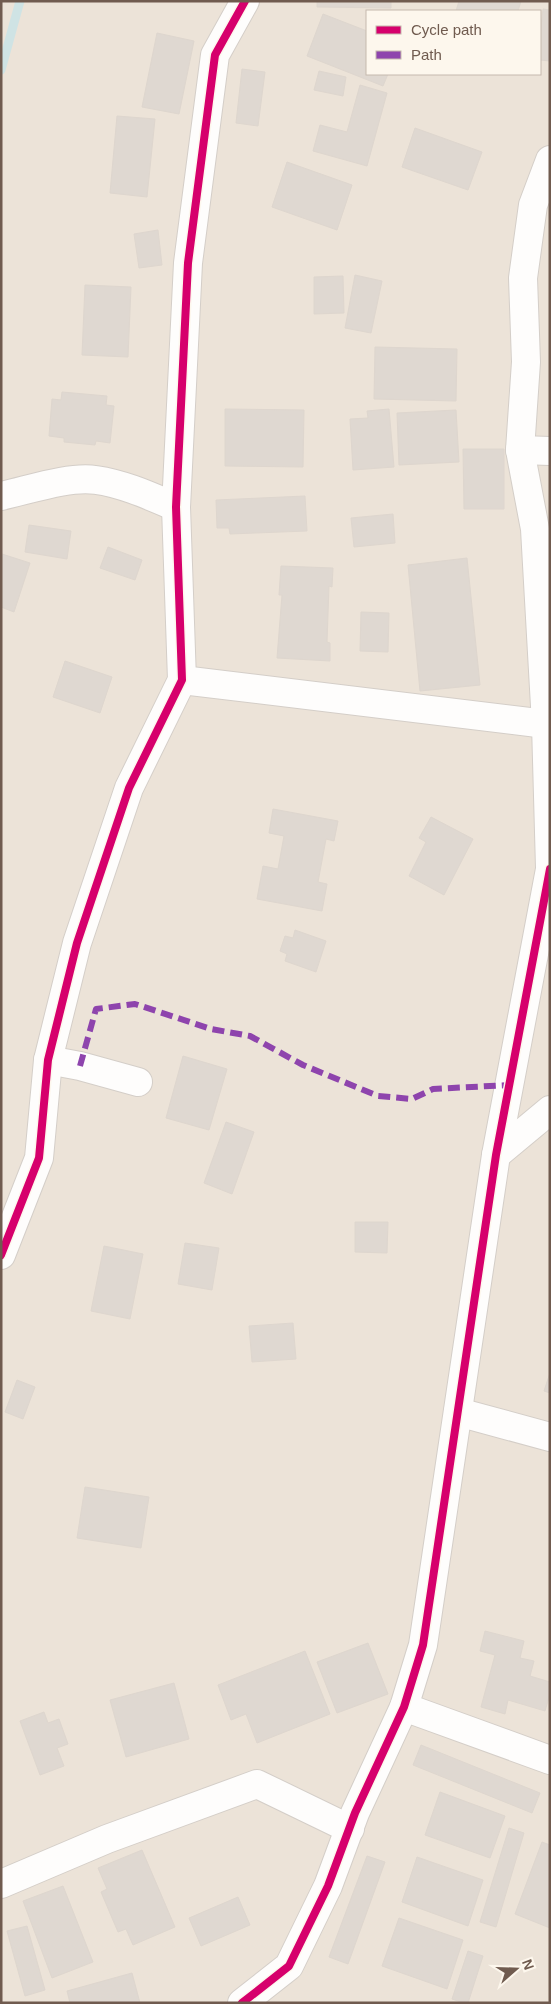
<svg xmlns="http://www.w3.org/2000/svg" width="551" height="2004" viewBox="0 0 551 2004" font-family="Helvetica,sans-serif">
<style>
.residential{fill:#ece3d8;fill-rule:evenodd}
.lines{fill:none;stroke-linecap:round;stroke-linejoin:round}
.stream{stroke:#cfe3e4;stroke-width:9}
.building{fill:#dfd8d1;stroke:#ded6ce}
.street-casing{stroke:#d4cec8;stroke-width:30}
.street{stroke:#fefdfc;stroke-width:28}
.quiet{stroke:#8e44ad;stroke-width:6;stroke-dasharray:12 6;stroke-linecap:butt}
.cycleway-casing{stroke:#fdf7ed;stroke-width:11}
.cycleway{stroke:#d6006c;stroke-width:8}
</style>
<rect width="100%" height="100%" fill="#f6f2eb"/>
<path class="residential" d="M1,1h549v2002h-549zM367,11h173v63h-173z"/>
<g class="lines">
<path class="stream" d="M1,70l19,-69"/>
</g>
<g class="building">
<path d="M317,1h74v7l-74,-1z"/>
<path d="M459,1h62l-3,10h-62z"/>
<path d="M543,9l7,1v51l-10,-1v-25z"/>
<path d="M323,14l44,17v43h21l-5,12 -76,-30z"/>
<path d="M157,33l37,8 -15,73 -37,-7z"/>
<path d="M242,69l23,3 -7,54 -22,-3z"/>
<path d="M319,71l27,6 -3,19 -29,-6z"/>
<path d="M360,85l27,8 -20,73 -54,-15 7,-26 27,7z"/>
<path d="M117,116l38,3 -8,78 -37,-4z"/>
<path d="M415,128l67,24 -14,38 -66,-23z"/>
<path d="M287,162l65,23 -15,45 -65,-23z"/>
<path d="M158,230l4,35 -23,3 -5,-34z"/>
<path d="M355,275l27,6 -11,52 -26,-5z"/>
<path d="M343,276l1,37 -30,1v-37z"/>
<path d="M85,285l46,2 -3,70 -46,-2z"/>
<path d="M375,347l82,2 -1,52 -82,-2z"/>
<path d="M62,392l45,4 -1,9 8,1 -4,37 -14,-2 -1,4 -31,-3v-4l-15,-2 3,-37 9,1z"/>
<path d="M225,409l79,1 -1,57 -78,-1z"/>
<path d="M389,409l5,58 -41,3 -3,-51 18,-1 -1,-7z"/>
<path d="M456,410l3,52 -60,3 -2,-52z"/>
<path d="M463,449h41v60h-40z"/>
<path d="M305,496l2,35 -77,3 -1,-6h-12l-1,-28z"/>
<path d="M393,514l2,29 -41,4 -3,-29z"/>
<path d="M29,525l42,6 -4,28 -42,-7z"/>
<path d="M108,547l34,13 -7,20 -35,-12z"/>
<path d="M2,554l28,9 -16,49 -13,-5z"/>
<path d="M467,558l13,127 -60,6 -12,-126z"/>
<path d="M281,566l52,2 -1,19 -3,-1 -2,56 3,1v18l-53,-3 5,-63h-3z"/>
<path d="M361,612l28,1 -1,39 -28,-1z"/>
<path d="M65,661l47,16 -12,36 -47,-16z"/>
<path d="M273,809l65,12 -4,20 -8,-2 -8,43 9,2 -5,27 -65,-12 6,-33 15,3 6,-33 -15,-3z"/>
<path d="M431,817l42,22 -29,56 -35,-19 17,-34 -7,-4z"/>
<path d="M295,930l31,11 -10,31 -31,-11 2,-7 -7,-3 5,-15 8,2z"/>
<path d="M183,1056l44,13 -18,61 -43,-12z"/>
<path d="M226,1122l28,10 -22,62 -28,-11z"/>
<path d="M355,1222h33l-1,31 -32,-1z"/>
<path d="M185,1243l34,5 -7,42 -34,-6z"/>
<path d="M104,1246l39,8 -13,65 -39,-8z"/>
<path d="M293,1323l3,36 -44,3 -3,-36z"/>
<path d="M550,1373v20l-6,-2z"/>
<path d="M17,1380l18,7 -12,32 -18,-7z"/>
<path d="M85,1487l64,10 -8,51 -64,-10z"/>
<path d="M485,1631l39,10 -4,17 14,3 -4,15 20,6v12l-5,17 -37,-11 -3,14 -24,-7 14,-52 -15,-4z"/>
<path d="M368,1643l20,51 -51,19 -20,-51z"/>
<path d="M305,1651l25,63 -73,29 -11,-29 -15,6 -13,-35z"/>
<path d="M174,1683l15,56 -63,18 -16,-57z"/>
<path d="M44,1712l4,11 11,-4 9,25 -11,4 7,18 -24,9 -20,-54z"/>
<path d="M421,1745l119,48 -8,20 -119,-48z"/>
<path d="M440,1792l65,24 -15,42 -65,-23z"/>
<path d="M509,1828l15,5 -28,94 -16,-5z"/>
<path d="M542,1842l8,3v83l-35,-14z"/>
<path d="M142,1850l33,77 -42,18 -7,-16 -8,3 -17,-40 6,-3 -9,-21z"/>
<path d="M367,1856l18,6 -37,102 -19,-7z"/>
<path d="M417,1857l66,23 -15,46 -66,-24z"/>
<path d="M63,1886l30,76 -41,16 -29,-77z"/>
<path d="M238,1897l12,28 -49,21 -12,-28z"/>
<path d="M399,1918l64,22 -16,49 -65,-23z"/>
<path d="M27,1926l18,64 -20,6 -18,-65z"/>
<path d="M468,1951l15,5 -15,47h-4l-12,-4z"/>
<path d="M132,1973l8,30h-70l-3,-12z"/>
</g>
<g class="lines">
<defs>
<g id="street">
<path d="M550,160l-17,45 -10,73 3,84 -6,88 15,79 11,195 4,144"/>
<path d="M520,450l30,1"/>
<path d="M1,496c28,-6 67,-20 95,-16 28,4 54,16 80,27"/>
<path d="M182,680l364,44"/>
<path d="M48,1060l32,6 58,16"/>
<path d="M496,1155l54,-45"/>
<path d="M1,1255l38,-97 9,-98 29,-117 52,-155 53,-108 -6,-173 12,-244 27,-208 30,-54"/>
<path d="M458,1412l92,25"/>
<path d="M404,1707l146,53"/>
<path d="M1,1884l106,-45 150,-55 93,45"/>
<path d="M242,2003l47,-37 39,-80 27,-73 49,-106 19,-62 73,-490 54,-286"/>
</g>
</defs>
<use href="#street" class="street-casing"/>
<use href="#street" class="street"/>
<path class="quiet" d="M80,1066l16,-57 39,-5 76,25 39,7 53,29 75,31 34,3 21,-10 77,-4"/>
<defs>
<g id="cycleway">
<path d="M1,1255l38,-97 9,-98 29,-117 52,-155 53,-108 -6,-173 12,-244 27,-208 30,-54"/>
<path d="M242,2003l47,-37 39,-80 27,-73 49,-106 19,-62 73,-490 54,-286"/>
</g>
</defs>
<use href="#cycleway" class="cycleway-casing"/>
<use href="#cycleway" class="cycleway"/>
</g>
<rect width="551" height="2004" fill="none" stroke="#705b4f" stroke-width="5"/>
<rect x="366" y="10" width="175" height="65" fill="#fdf7ed" stroke="#c5b9ae"/>
<rect x="376" y="26" width="25" height="8" fill="#d6006c" stroke="#c5b9ae"/>
<text x="411" y="35" font-size="15" fill="#705b4f">Cycle path</text>
<rect x="376" y="51" width="25" height="8" fill="#8e44ad" stroke="#c5b9ae"/>
<text x="411" y="60" font-size="15" fill="#705b4f">Path</text>
<g transform="translate(516 1969) rotate(70)" stroke="#fdf7ed" stroke-width="4" paint-order="stroke">
<path d="M0-4L9 19L0 12L-9 19Z" fill="#705b4f"/>
<text y="-8" font-size="14" font-weight="bold" text-anchor="middle" fill="#705b4f">N</text>
</g>
</svg>
